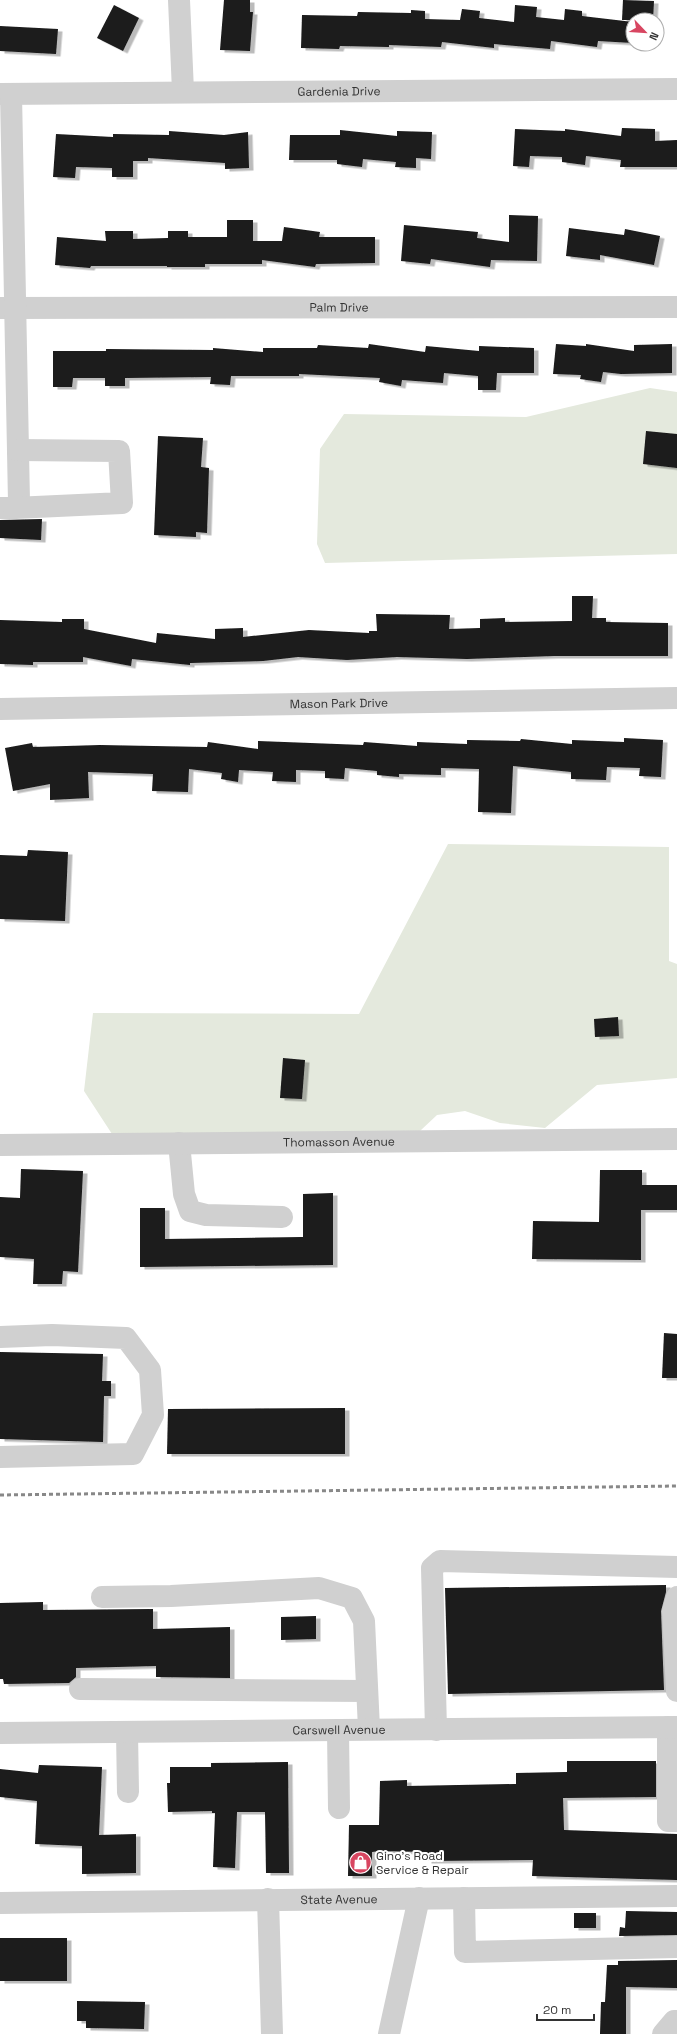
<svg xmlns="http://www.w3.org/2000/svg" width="677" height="2034" viewBox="0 0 677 2034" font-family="'Space Grotesk',sans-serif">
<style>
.green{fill:#e4e9dd}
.building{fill:#1a1a1a;filter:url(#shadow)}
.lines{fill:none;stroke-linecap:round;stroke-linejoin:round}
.minor{stroke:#d0d0d0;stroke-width:22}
.rail{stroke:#888;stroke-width:3;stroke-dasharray:4 3;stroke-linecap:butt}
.labels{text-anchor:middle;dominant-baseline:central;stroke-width:4;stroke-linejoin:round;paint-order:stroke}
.street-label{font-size:12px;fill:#333;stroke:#fff}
.poi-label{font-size:12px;fill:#333;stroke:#fff;text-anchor:start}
</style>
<defs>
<filter id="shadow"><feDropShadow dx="4.5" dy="2.5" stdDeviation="0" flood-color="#0004"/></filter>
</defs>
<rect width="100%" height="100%" fill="#fff"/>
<g class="green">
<path d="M650,388l27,4v162l-352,9 -8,-19 3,-95 24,-35 182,3z"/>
<path d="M448,844l221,3v114l8,3v114l-80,7 -52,43 -45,-5 -35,-12 -28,4 -17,16 -308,3 -28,-43 9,-78 266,1z"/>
</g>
<g class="building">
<path d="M224,0h26v12h3l-3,39 -30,-1z"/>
<path d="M623,0l31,1 -1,19h-31z"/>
<path d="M114,5l25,13 -16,33 -26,-13z"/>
<path d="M515,5l22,2 -1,10 28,3 1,-11 17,2v5l51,6v21l-35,-2 -1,6 -46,-6 -1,8 -56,-5v4l-52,-6 -1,5 -52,-2v2l-49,-1 -1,3 -38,-1 1,-33 55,1 1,-4 53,1v-3l14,1v8l35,1 2,-11 18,2 -1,7 35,4z"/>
<path d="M0,26l58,3 -2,25 -56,-3z"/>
<path d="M622,128l33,1v12l22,-1v27h-57l1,-7 -35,-4 -1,9 -23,-3v-5l-32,-1 -1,11 -16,-1 2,-37 50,2v-2l56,7z"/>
<path d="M340,130l57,6v-5l35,1 -1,27 -15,-1v10l-21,-1 1,-5 -33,-3 -1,8 -25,-3v-4h-48l1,-25h50z"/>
<path d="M169,131l55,4 24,-3 1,36 -24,1v-6l-77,-5v3h-15v16h-21v-9l-36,-1 -1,11 -22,-1 3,-43 57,3v-3l56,1z"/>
<path d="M509,215l29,1 -1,45 -46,-1 -1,7 -59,-8 -1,5 -29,-3 3,-36 74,7 -1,6 32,4z"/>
<path d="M227,220h26v21h29l2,-14 36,5 -1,5h56v26l-59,1 -1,3 -53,-7v4h-57v3h-38v-1h-76l-1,2 -35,-3 2,-28 49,4 -1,-10h28v8l35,-1v-7h20v6h39z"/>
<path d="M569,228l55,7 1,-6 35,7 -6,29 -54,-10v5l-34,-4z"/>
<path d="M369,344l56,8 1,-6 53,5v-5l55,2v25h-37l-1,17h-18v-14l-34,-3 -1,10 -41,-3 -1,6 -22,-4 1,-4 -81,-4v2h-68l-1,9 -20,-1 1,-7 -86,1v8h-20v-8h-32l-1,9h-19v-36h53v-2l107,1v-2l50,4v-4h54l1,-3 50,3z"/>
<path d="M556,344l30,2v-2l48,7v-6l38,-1v29l-51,1 -18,-2 -2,10 -21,-3 1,-4 -28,-1z"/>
<path d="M646,431l31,3v34l-34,-4z"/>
<path d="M158,436l45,2 -2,29 8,1 -2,65 -11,-1v5l-42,-2z"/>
<path d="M42,519l-1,21 -41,-2v-18z"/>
<path d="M572,596h21l-1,22h14v4l62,1v33h-114l-87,3 -70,-2 -50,3 -49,-3 -35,4 -73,2v2l-58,-6 -1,7 -48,-9v5h-50v3l-33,-1v-44l62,2v-3h22v10l72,14 1,-10 58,6v-10l28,-1v9l66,-7 60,3v-2h8l-1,-17 74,1 -1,14 31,-1v-9l25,-1v4l67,-1z"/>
<path d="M624,738l39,2 -2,37 -22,-1 1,-8 -33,-1 -1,13 -35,-1v-7l-58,-6 -2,47 -33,-1 1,-43 -38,-1v7l-42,-1v3l-22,-2v-4l-32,-3 -1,11 -19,-1v-7l-29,-1v12l-24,-1 1,-9 -34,-2 -1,12 -17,-3 1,-6 -33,-4 -1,23 -36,-1 1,-17 -65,-2 1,26 -39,2v-16l-37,7 -8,-43 27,-5 1,4 67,-2 107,2 1,-5 50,7v-8l105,4 1,-3 53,4v-4l50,2v-4l53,1 1,-2 51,5v-4l52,2z"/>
<path d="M28,850l40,2 -3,69 -65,-2v-64l27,1z"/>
<path d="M618,1017l1,19 -24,1 -1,-18z"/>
<path d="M283,1058l22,2 -3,39 -22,-1z"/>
<path d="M21,1169l62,2 -5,101 -15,-1 -1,13h-29l1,-25 -34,-2v-60l20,1z"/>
<path d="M600,1170h42v15h35v25h-36v50l-109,-1 1,-38 66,1z"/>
<path d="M333,1193v72l-193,2v-59h25v31l138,-2v-43z"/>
<path d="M664,1333l13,1v44h-15z"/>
<path d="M0,1352l103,2 -1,27h9v15h-7l-1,46 -103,-3z"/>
<path d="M345,1408v46h-178l1,-45z"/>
<path d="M666,1585v7l-5,19 3,79 -216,4 -3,-106z"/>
<path d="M43,1602v8l110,-1v20l77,-2v51l-74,-1v-11l-80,2v9l-7,6 -65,1 -1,-5h-3v-76z"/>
<path d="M316,1616v23l-35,1v-23z"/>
<path d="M567,1761h89v36l-93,1 1,32 113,4v46l-145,-4 1,-16 -106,1v-9l-47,-1 -8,1v24h-24l1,-51h30l1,-44 27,-1v6l109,-2v-11l51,-1z"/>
<path d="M288,1762l1,111h-23l-1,-61h-28l-2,56 -22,-1 2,-54h-3v-2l-44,1 -1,-29h3v-16h41v-4z"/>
<path d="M39,1765l63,2 -3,68 37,-1v39l-54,1v-28l-47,-2 2,-43 -37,-4v-28l38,4z"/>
<path d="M626,1911l51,1v23l-58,1 1,-9 5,1z"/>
<rect x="574" y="1913" width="22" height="15"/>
<rect x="0" y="1938" width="67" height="43"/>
<path d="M677,1960v28l-51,-1v47h-26l1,-32h4l2,-37h11v-4z"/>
<path d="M77,2001l68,1 -1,27 -58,-1v-7h-9z"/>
</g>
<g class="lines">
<g class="minor">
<path d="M179,0l4,91"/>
<path id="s1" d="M0,94l677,-5"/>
<path id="s2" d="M0,308l677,-1"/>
<path d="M0,508h14l5,-6 -8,-408"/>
<path d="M14,508l108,-5 -3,-52 -101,-1"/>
<path id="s3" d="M0,709l677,-11"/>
<path d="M179,1143l5,51 6,17 16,4 76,2"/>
<path id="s4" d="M0,1145l677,-6"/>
<path d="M0,1337l52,-2 74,3 24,32 3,45 -20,39 -133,3"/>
<path d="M102,1597l69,-1 148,-8 33,10 12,23 5,108"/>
<path d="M677,1597l-4,14 4,80"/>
<path d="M80,1689l287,2"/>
<path d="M668,1727v94h9"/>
<path d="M338,1730l1,78"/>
<path d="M436,1730l-4,-162 8,-7 237,6"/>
<path d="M127,1732l1,60"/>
<path id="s5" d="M0,1733l677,-6"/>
<path d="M464,1898l1,54 212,-5"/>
<path d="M268,1899l4,135"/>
<path id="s6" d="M0,1903l677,-7"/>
<path d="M389,2034l30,-136"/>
<path d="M663,2034l11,-13h3"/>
</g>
<path class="rail" d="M0,1495l677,-9"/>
</g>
<defs>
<symbol id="shop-disc" viewBox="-11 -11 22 22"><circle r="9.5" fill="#d84661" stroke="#fff"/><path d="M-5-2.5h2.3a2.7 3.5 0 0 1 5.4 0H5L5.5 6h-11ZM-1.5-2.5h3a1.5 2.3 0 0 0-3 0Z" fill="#fff"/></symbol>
</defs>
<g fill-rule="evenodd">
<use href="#shop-disc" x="348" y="1850" width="25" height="25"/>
</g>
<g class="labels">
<g class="street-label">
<text stroke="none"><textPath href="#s1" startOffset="339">Gardenia Drive</textPath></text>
<text stroke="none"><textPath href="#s2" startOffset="339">Palm Drive</textPath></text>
<text stroke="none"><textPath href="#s3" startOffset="339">Mason Park Drive</textPath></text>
<text stroke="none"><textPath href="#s4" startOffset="339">Thomasson Avenue</textPath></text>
<text stroke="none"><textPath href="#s5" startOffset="339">Carswell Avenue</textPath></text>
<text stroke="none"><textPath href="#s6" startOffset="339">State Avenue</textPath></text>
</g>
<g class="poi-label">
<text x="376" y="1856">Gino’s Road<tspan x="376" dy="14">Service &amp; Repair</tspan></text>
</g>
</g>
<g transform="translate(645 32) rotate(115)"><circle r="19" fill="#ffffff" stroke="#adadad"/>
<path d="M0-3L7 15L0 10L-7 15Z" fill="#d84661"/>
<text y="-6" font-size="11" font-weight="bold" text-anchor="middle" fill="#333333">N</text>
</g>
<path d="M537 2014v6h57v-6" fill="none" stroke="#333333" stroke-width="2"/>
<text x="543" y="2014" font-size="12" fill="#333333" stroke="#ffffff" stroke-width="3" paint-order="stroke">20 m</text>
</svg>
